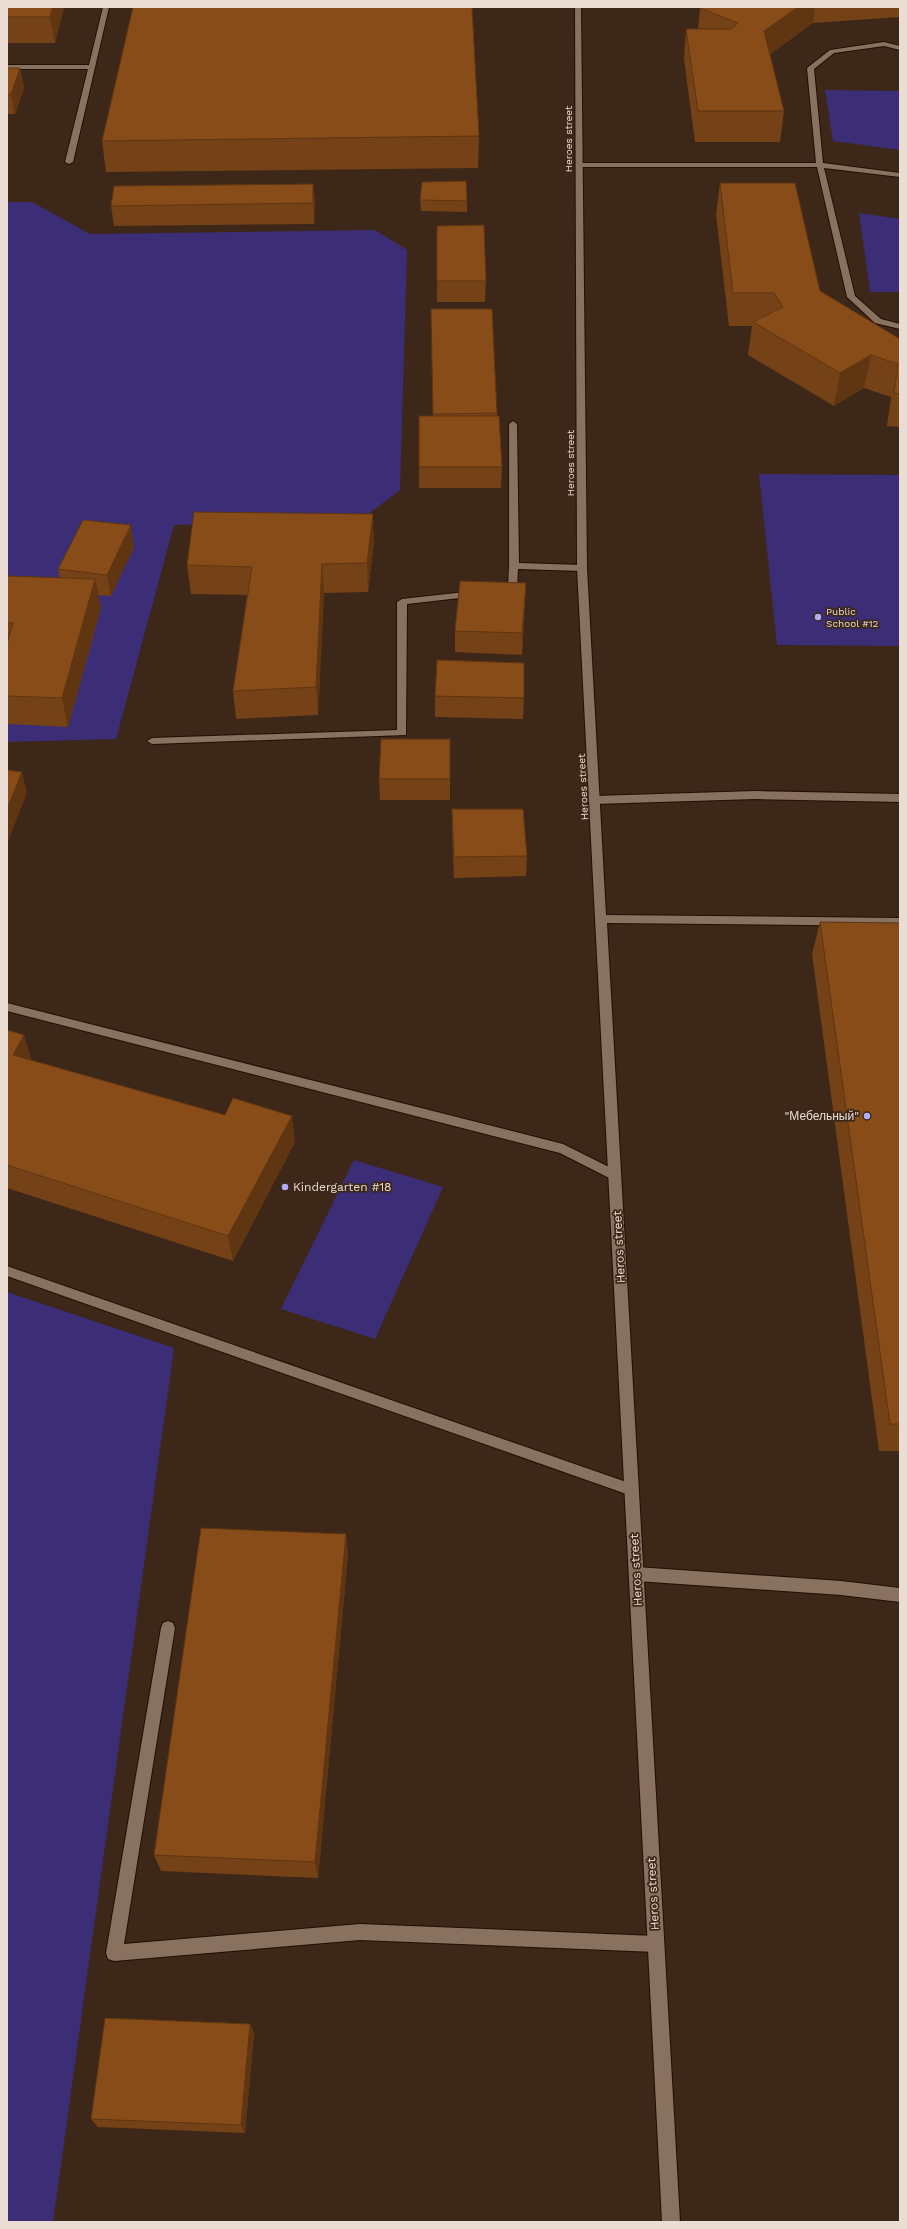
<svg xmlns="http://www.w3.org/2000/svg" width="907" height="2229" viewBox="0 0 907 2229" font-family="'Work Sans',sans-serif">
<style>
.green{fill:#3c2d77}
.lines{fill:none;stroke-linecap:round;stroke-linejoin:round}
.service-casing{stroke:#220f03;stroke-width:2}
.minor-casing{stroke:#220f03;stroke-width:2}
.tertiary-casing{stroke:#220f03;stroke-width:2}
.service{fill:#897160;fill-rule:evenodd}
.minor{fill:#897160;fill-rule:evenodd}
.tertiary{fill:#897160;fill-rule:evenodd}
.wall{fill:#754116}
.shaded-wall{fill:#5f3512}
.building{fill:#884c19;stroke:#5f3512}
.poi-dot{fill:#b3adf9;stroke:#3c2718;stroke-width:1.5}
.labels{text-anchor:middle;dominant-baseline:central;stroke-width:3.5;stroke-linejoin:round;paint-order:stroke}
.far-street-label{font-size:10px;fill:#ebddd4;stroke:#3c2718}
.far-poi-label{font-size:10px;fill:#ebddd4;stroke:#3c2718;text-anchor:start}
.poi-label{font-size:12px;fill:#ebddd4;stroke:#3c2718;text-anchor:end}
.street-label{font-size:12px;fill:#ebddd4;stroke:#3c2718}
</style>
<rect width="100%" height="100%" fill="#3c2718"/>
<g class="green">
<path d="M825,90l75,1v59l-67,-9z"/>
<path d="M7,202h25l58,32 285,-4 32,20 -7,240 -38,29 -188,6 -58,214 -109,3z"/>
<path d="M859,213l41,6v73h-30z"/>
<path d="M759,474l141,1v171l-123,-1z"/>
<path d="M354,1160l89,27 -68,152 -94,-30z"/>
<path d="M7,1292l167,56 -121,874h-46z"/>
</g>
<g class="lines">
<defs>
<g id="service">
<path d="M103,7h6l-36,155 -4,2 -4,-2 23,-93h-81v-4h82z"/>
<path d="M884,42l16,4v4l-16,-4 -50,7 -20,16 9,94 77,10v4l-76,-9 31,128 26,23 19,5v5l-25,-6 -28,-26 -30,-130h-238l-4,-2 4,-2h237l-9,-95 23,-18z"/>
<path d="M513,421l4,3 2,139 63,2 5,3 -5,3 -64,-2 -1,20 -2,2 -11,2 -5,-3 9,-3 1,-21v-142z"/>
<path d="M474,591l5,3 -2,2 -70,8 -1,131 -254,9 -5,-3 5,-3 245,-8v-128l5,-3z"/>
<path d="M756,791l144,3v8l-144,-3 -162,5 -5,-4 5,-4z"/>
<path d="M7,1003l556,141 56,28 2,4 -2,4 -4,1 -55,-28 -553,-142z"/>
<path d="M7,1266l625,218 5,1 2,5 -2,5 -5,1 -625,-220z"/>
<path d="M168,1621l5,2 2,5 -51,316 236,-20 296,12 6,2 2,6 -2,6 -6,2 -296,-12 -246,21 -6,-2 -2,-6 55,-325 2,-5z"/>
</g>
<path id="minor" d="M636,1567l205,14 59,7v14l-59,-7 -205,-14 -5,-2 -2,-5 2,-5z"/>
<path id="tertiary" d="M575,7h6l6,561 19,347 294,3v8l-293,-3 73,1299h-18l-85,-1654z"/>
</defs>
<use href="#service" class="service-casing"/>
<use href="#minor" class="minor-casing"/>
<use href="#tertiary" class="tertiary-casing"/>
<use href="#service" class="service"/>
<use href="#minor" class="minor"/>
<use href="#tertiary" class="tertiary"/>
</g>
<g class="wall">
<path d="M7,7h57l-9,36h-48z"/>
<path d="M703,7h197v10l-87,6 -43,31 14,57 -4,31h-85l-11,-83 2,-30h12l2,-21z"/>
<path d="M7,68h13l4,20 -9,26h-8z"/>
<path d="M479,136l-1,32 -372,4 -4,-31z"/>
<path d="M720,183l100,108 80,48v88l-13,-1 4,-29 -27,-9 -30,18 -86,-51 4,-29h-23l-13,-111z"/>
<path d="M313,184l2,20 -1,20 -200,2 -3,-20z"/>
<path d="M420,200l47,1v11l-46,-1z"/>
<path d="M437,281h49l-1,21h-48z"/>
<path d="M431,309l66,104 5,54 -1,21h-82v-21l14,-51z"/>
<path d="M374,542l-6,50 -44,1 -6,122 -82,4 -3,-28 14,-96 -56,-1 -4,-29z"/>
<path d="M134,547l-23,49 -13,-1 3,13 -33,119 -61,-3v-148l53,2 -2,-9z"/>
<path d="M525,604l-3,51 -67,-3v-21z"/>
<path d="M435,696l89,2 -1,21 -88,-2z"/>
<path d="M450,739v61h-70l-1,-21z"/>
<path d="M452,809l75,47 -1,20 -72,2 -2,-48z"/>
<path d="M820,922l80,1v528h-21l-67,-497z"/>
<path d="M7,1030l24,30 194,55 70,27 -62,119 -226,-73z"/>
<path d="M346,1534l2,21 -30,323 -157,-7 -7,-16z"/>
<path d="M250,2024l4,9 -9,100 -147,-6 -7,-8z"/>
</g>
<g class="shaded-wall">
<path d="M53,7h11l-9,36 -5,-26z"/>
<path d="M798,7h17l-2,16 -52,38 3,-30z"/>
<path d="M20,68l4,20 -9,26 -4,-20z"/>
<path d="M313,184l2,20 -1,20 -1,-21z"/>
<path d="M871,355l-7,33 -30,18 6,-33z"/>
<path d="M373,514l1,28 -6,50 -1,-29z"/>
<path d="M131,525l3,22 -23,49 -4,-21z"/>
<path d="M322,564l2,29 -6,122 -2,-28z"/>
<path d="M95,579l6,29 -33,119 -6,-29z"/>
<path d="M526,583l-1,21 -3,51v-22z"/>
<path d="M22,772l5,21 -20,51v-35z"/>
<path d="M24,1035l8,26 -19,-6z"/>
<path d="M292,1116l3,26 -62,119 -5,-25z"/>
<path d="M346,1534l2,21 -30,323 -3,-16z"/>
<path d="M250,2024l4,9 -9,100 -4,-8z"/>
</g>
<g class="building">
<path d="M7,7h46l-3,10h-43z"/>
<path d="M133,7h339l7,129 -377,5z"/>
<path d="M703,7h95l-34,24 20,80h-86l-12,-82h45l7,-6 -38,-15z"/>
<path d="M7,68h13l-9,26h-4z"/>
<path d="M466,181l1,20 -47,-1 2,-18z"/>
<path d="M720,183h75l25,108 80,48v55l-6,-1 4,-29 -27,-9 -31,18 -87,-51 30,-15 -9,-14h-41z"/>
<path d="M313,184v19l-202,3 3,-20z"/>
<path d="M484,225l2,56h-49v-55z"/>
<path d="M431,309h61l5,104 -64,1z"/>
<path d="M419,416h80l3,51h-83z"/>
<path d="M194,512l179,2 -6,49 -45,1 -6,123 -83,4 19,-124 -65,-2z"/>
<path d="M83,520l48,5 -24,50 -49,-6z"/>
<path d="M7,576l88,3 -33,119 -55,-2v-52l6,-21h-6z"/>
<path d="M460,581l66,2 -4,50 -67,-2z"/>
<path d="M437,660l87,3v35l-89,-2z"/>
<path d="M381,739h69v40h-71z"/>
<path d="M7,770l15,2 -15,37z"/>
<path d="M452,809h71l4,47 -73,1z"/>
<path d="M820,922l80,1v501h-10z"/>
<path d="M7,1030l17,5 -11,20 212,60 8,-17 59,18 -64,120 -221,-71z"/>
<path d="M201,1528l145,6 -31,328 -161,-7z"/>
<path d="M105,2018l145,6 -9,101 -150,-6z"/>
</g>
<g class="poi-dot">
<circle cx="818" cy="617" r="4"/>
<circle cx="867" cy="1116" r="4"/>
<circle cx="285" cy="1187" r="4"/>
</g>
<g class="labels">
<g class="far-street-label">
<text transform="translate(568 139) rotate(-90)">Heroes street</text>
<text transform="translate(570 463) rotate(-90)">Heroes street</text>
<text transform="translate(583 787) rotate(-93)">Heroes street</text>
</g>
<g class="far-poi-label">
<text x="826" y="611">Public<tspan x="826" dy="12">School #12</tspan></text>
</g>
<g class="poi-label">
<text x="859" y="1116">"Мебельный"</text>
<text x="293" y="1187" text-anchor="start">Kindergarten #18</text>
</g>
<g class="street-label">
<text transform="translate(619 1247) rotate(-93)">Heros street</text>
<text transform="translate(636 1570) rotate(-93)">Heros street</text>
<text transform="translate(653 1894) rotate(-93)">Heros street</text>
</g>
</g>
<rect width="907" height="2229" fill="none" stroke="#ebddd4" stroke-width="16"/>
</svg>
